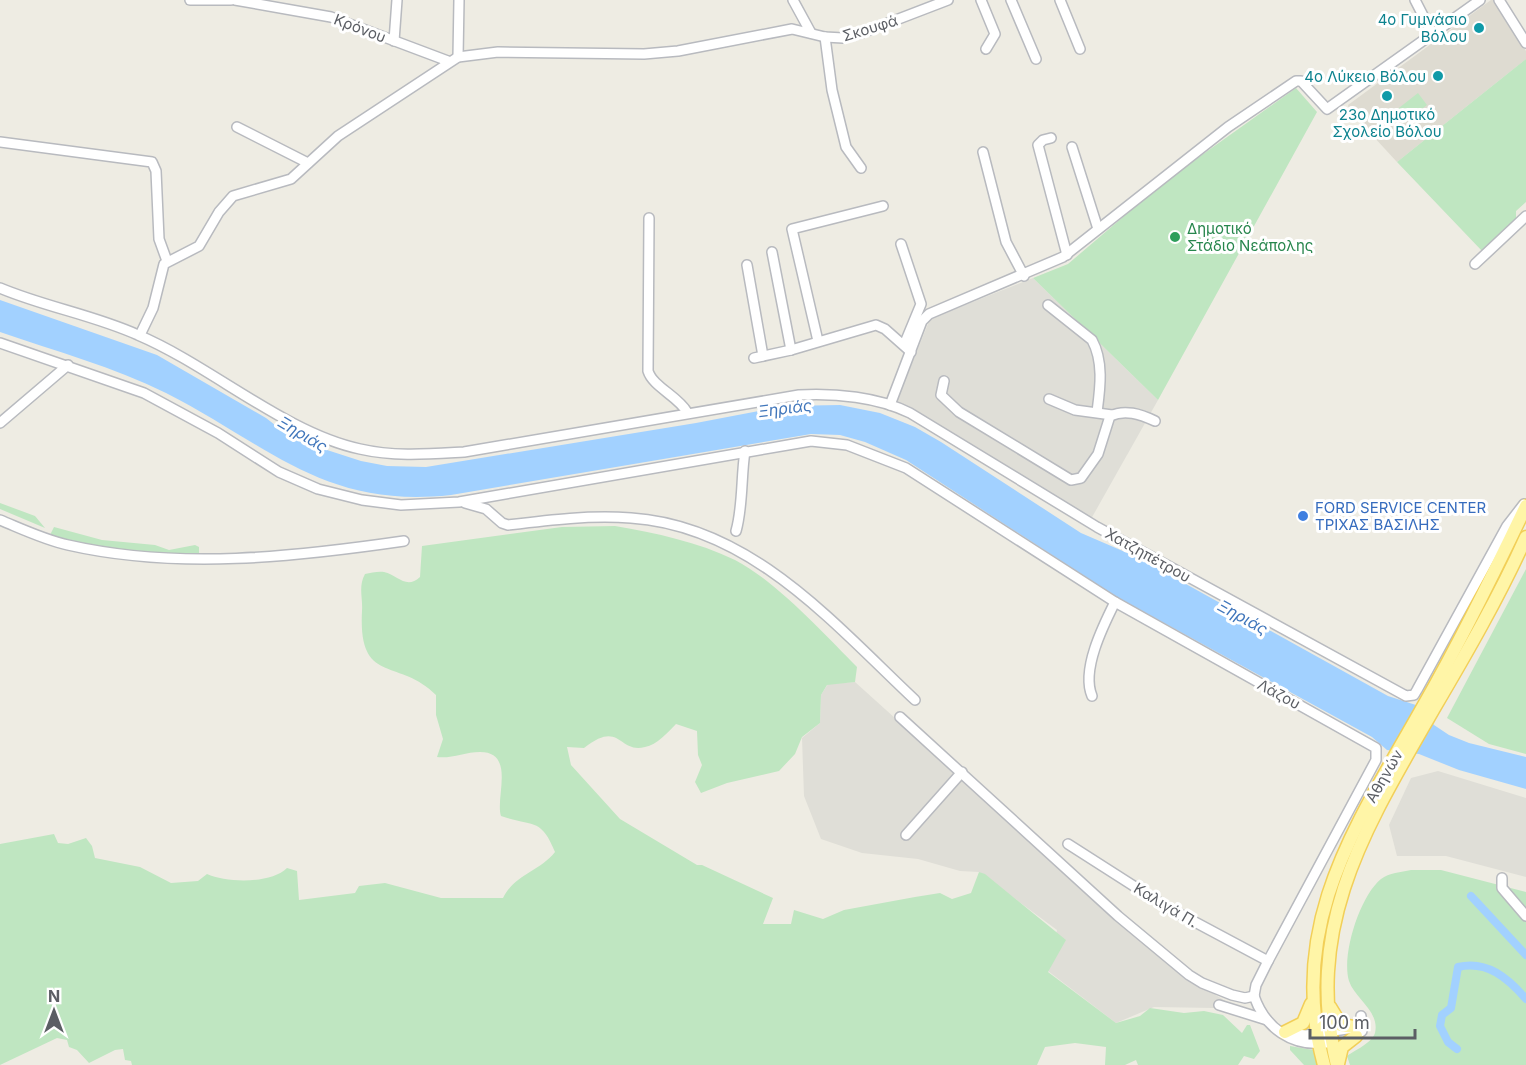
<svg xmlns="http://www.w3.org/2000/svg" width="1526" height="1065" viewBox="0 0 1526 1065" font-family="Inter,sans-serif">
<style>
.industrial{fill:#dfded7}
.education{fill:#dedbd1}
.green{fill:#bfe6c1}
.water{fill:#a2d1ff}
.lines{fill:none;stroke-linecap:round;stroke-linejoin:round}
.canal{stroke:#a2d1ff;stroke-width:8}
.minor-casing{stroke:#b8babf;stroke-width:12}
.major-casing{stroke:#f2cf58;stroke-width:15}
.minor{stroke:#fff;stroke-width:9}
.major{stroke:#fff5a7;stroke-width:12}
.culture-dot{fill:#0f9aa8;stroke:#fff;stroke-width:2}
.leisure-dot{fill:#2e9e5b;stroke:#fff;stroke-width:2}
.shop-dot{fill:#3f7fe0;stroke:#fff;stroke-width:2}
.labels{text-anchor:middle;dominant-baseline:central;stroke-width:6;stroke-linejoin:round;paint-order:stroke}
.culture-label{font-size:15px;fill:#0d838f;stroke:#fff;text-anchor:end}
.street-label{font-size:15px;fill:#5b5e64;stroke:#fff}
.leisure-label{font-size:15px;fill:#27864d;stroke:#fff;text-anchor:start}
.shop-label{font-size:15px;fill:#366cbe;stroke:#fff;text-anchor:start}
.water-label{font-size:16px;font-style:italic;fill:#4076bb;stroke:#fff}
</style>
<rect width="100%" height="100%" fill="#eeece3"/>
<g class="industrial">
<path d="M1033,278l125,122 -67,119 -194,-119 33,-81z"/>
<path d="M855,682l316,285 59,37 -4,8 -12,-4 -60,-1 -38,16 -68,-52 9,-41 -78,-58 -19,-1 -42,-12 -56,-6 -41,-14 -17,-43 -2,-58 18,-15 1,-28 7,-11z"/>
<path d="M1438,771l88,27v79l-80,-21h-49l-8,-31 22,-47z"/>
</g>
<path class="education" d="M1491,0h4l31,51v8l-129,103 -48,-52 -1,-5z"/>
<g class="green">
<path d="M1526,59v143l-10,9v10l-33,31 -86,-90z"/>
<path d="M1296,88l21,24 -159,288 -125,-122 35,-14 96,-82z"/>
<path d="M1418,93l9,12 -23,18 -9,-12z"/>
<path d="M0,503l35,13 10,12 -45,-19z"/>
<path d="M615,526c41,7 83,16 120,34 41,21 90,75 122,107l-2,15 -28,3 -6,10 -1,28 -18,14 -7,17 -16,17 -52,12 -26,10 -6,-11 7,-17 -4,-10 -1,-24 -21,-7c-8,8 -19,21 -31,23 -27,7 -24,-28 -61,1l-17,-1 4,18 49,54 77,46h5l71,33 -10,26h28l3,-14 29,9 21,-9 71,-13 25,-4 12,6 19,-6 8,-21 6,2 81,66 -18,32 68,51 24,-7 10,-8 34,5 20,-2 19,4 19,18 5,-8h3l10,26 -6,8 -10,-3 -6,9h-100l-2,-5 -11,5h-20l1,-18 -31,-4 -30,4 -8,18h-905l-1,-4 -6,-1 -2,-11 -8,1 -26,13 -12,-13 -8,-3 -2,-7 -10,-2 -57,27v-221l54,-10 4,9 10,1 18,-6 6,8 3,12 45,9 31,16 27,-2 9,-7c20,9 64,10 80,-6l10,3 2,29 56,-7 4,-7 26,-3 56,15h62c12,-24 36,-26 52,-46 -14,-35 -22,-25 -54,-36 -6,-18 15,-64 -21,-64 -15,0 -29,7 -43,5l6,-18 -7,-24v-20c-38,-38 -78,-9 -74,-84 1,-14 -4,-24 3,-37 6,-1 13,-3 19,-2 14,3 22,18 36,5l2,-31 140,-19z"/>
<path d="M54,527l48,13 53,5 14,5 26,-5 4,2v11c-50,1 -101,-8 -149,-23z"/>
<path d="M1526,569v185l-37,-10 -42,-26z"/>
<path d="M1411,870h30l85,22v173h-176l-3,-9c8,-6 25,-13 28,-23 5,-22 -20,-34 -26,-52 -8,-26 11,-85 32,-102 8,-6 20,-7 30,-9z"/>
<path d="M1290,1046l23,4 5,15h-14l-14,-15z"/>
</g>
<path class="water" d="M0,300l157,55 109,63 27,21 68,22 26,5 39,1 270,-44 89,-17 55,-1 40,8 35,14 26,15 140,91 58,25 249,138 31,10 15,19 15,10 20,8 57,14v32l-67,-19 -40,-16 -32,-4 -15,-13 -257,-141 -209,-136 -41,-18 -25,-7 -29,-1 -360,61c-127,14 -181,-49 -285,-102 -52,-26 -111,-42 -166,-61z"/>
<g class="lines">
<g class="canal">
<path d="M1471,896l55,59"/>
<path d="M1457,1049l-9,-7 -8,-16 2,-11 9,-7 7,-41c29,-7 50,11 68,32"/>
</g>
<defs>
<g id="minor">
<path d="M190,0h41"/>
<path d="M235,0l96,17 117,44"/>
<path d="M793,0l18,33"/>
<path d="M981,0l14,34 -9,15"/>
<path d="M1011,0l25,59"/>
<path d="M1060,0l20,49"/>
<path d="M1415,0l17,33"/>
<path d="M1499,0l27,43"/>
<path d="M825,37l7,53 14,57 15,21"/>
<path d="M394,41l3,-41"/>
<path d="M458,57l1,-57"/>
<path d="M237,127l71,36"/>
<path d="M1051,138l-8,2 -5,5 29,110"/>
<path d="M0,142l152,20 4,9 3,68 8,22"/>
<path d="M1072,147l26,82"/>
<path d="M983,152l23,90 18,34"/>
<path d="M649,218l-1,153c5,16 30,25 39,41"/>
<path d="M901,244l20,60 -17,41"/>
<path d="M772,252l19,98"/>
<path d="M1475,264l51,-48"/>
<path d="M747,265l16,91"/>
<path d="M0,288c45,19 94,27 138,47 73,31 147,98 222,114 35,8 69,5 104,3l335,-57c36,-2 79,2 111,18l187,114 309,169 8,-1 3,-5 90,-164 17,-22"/>
<path d="M1048,305l44,35c12,22 8,49 5,72"/>
<path d="M140,335l13,-27 11,-44 35,-18 20,-34 14,-16 58,-17 47,-43 120,-79 40,-5 146,2 34,-3 114,-22 33,8 18,1 19,-5 86,-33"/>
<path d="M818,341l-26,-112 91,-23"/>
<path d="M0,343l144,50 74,40 61,39 39,17 44,11 39,5 58,-3 352,-61 36,4 59,23 209,134 261,146v12l-108,201 -12,24 -2,11"/>
<path d="M754,358l37,-8 85,-25 9,4 26,23"/>
<path d="M944,381l-3,14 18,17 112,68 10,-2 17,-24 12,-38c15,-7 30,-2 45,5"/>
<path d="M1049,399l26,11 37,5"/>
<path d="M890,405l32,-84 7,-7 134,-57 165,-130 68,-46h5l26,28 153,-109"/>
<path d="M0,423l68,-58"/>
<path d="M465,503l21,6 16,14 6,2c41,-5 81,-10 123,-7 120,8 202,105 284,182"/>
<path d="M0,520c22,9 45,20 68,25 110,25 226,12 336,-4"/>
<path d="M736,531c7,-24 5,-55 9,-80"/>
<path d="M1092,696c-11,-26 11,-70 23,-94"/>
<path d="M900,717l218,199 71,59 13,8 30,12 13,3 9,-2"/>
<path d="M906,835l56,-63"/>
<path d="M1068,844l97,62 103,55"/>
<path d="M1502,878v10l24,28"/>
<path d="M1254,996c11,32 38,51 72,47"/>
<path d="M1219,1005l48,15"/>
<path d="M1287,1033l19,2 48,-7"/>
<path d="M1352,1038l10,-7 -1,-15"/>
</g>
<g id="major">
<path d="M1330,1007l11,18 13,2"/>
<path d="M1285,1032l18,-9 8,-19"/>
<path d="M1338,1064l4,-17 14,-11"/>
<path d="M1324,1065c-39,-142 35,-244 100,-360 37,-65 70,-132 102,-199"/>
<path d="M1337,1065c-34,-140 29,-238 96,-355 33,-56 66,-113 93,-173"/>
</g>
</defs>
<use href="#minor" class="minor-casing"/>
<use href="#major" class="major-casing"/>
<use href="#minor" class="minor"/>
<use href="#major" class="major"/>
</g>
<g class="culture-dot">
<circle cx="1479" cy="28" r="6"/>
<circle cx="1438" cy="76" r="6"/>
<circle cx="1387" cy="96" r="6"/>
</g>
<circle class="leisure-dot" cx="1175" cy="237" r="6"/>
<circle class="shop-dot" cx="1303" cy="516" r="6"/>
<g class="labels">
<g class="culture-label">
<text x="1467" y="19">4ο Γυμνάσιο<tspan x="1467" dy="17">Βόλου</tspan></text>
<text x="1426" y="76">4ο Λύκειο Βόλου</text>
<text x="1387" y="114" text-anchor="middle">23ο Δημοτικό<tspan x="1387" dy="17">Σχολείο Βόλου</tspan></text>
</g>
<g class="street-label">
<text transform="translate(360 28) rotate(21)">Κρόνου</text>
<text transform="translate(870 28) rotate(-17)">Σκουφά</text>
<text transform="translate(1148 555) rotate(29)">Χατζηπέτρου</text>
<text transform="translate(1279 694) rotate(28)">Λάζου</text>
<text transform="translate(1384 776) rotate(-60)">Αθηνών</text>
<text transform="translate(1166 905) rotate(31)">Καλιγά Π.</text>
</g>
<g class="leisure-label">
<text x="1187" y="228">Δημοτικό<tspan x="1187" dy="17">Στάδιο Νεάπολης</tspan></text>
</g>
<g class="shop-label">
<text x="1315" y="507">FORD SERVICE CENTER<tspan x="1315" dy="17">ΤΡΙΧΑΣ ΒΑΣΙΛΗΣ</tspan></text>
</g>
<g class="water-label">
<text transform="translate(785 408) rotate(-7)">Ξηριάς</text>
<text transform="translate(303 434) rotate(31)">Ξηριάς</text>
<text transform="translate(1243 617) rotate(29)">Ξηριάς</text>
</g>
</g>
<g transform="translate(54 1011)" stroke="#ffffff" stroke-width="4.5" paint-order="stroke">
<path d="M0-4.5L10 22L0 15L-10 22Z" fill="#5b5e64"/>
<text y="-9" font-size="16" font-weight="bold" text-anchor="middle" fill="#5b5e64">N</text>
</g>
<path d="M1310 1029v9h105v-9" fill="none" stroke="#5b5e64" stroke-width="3"/>
<text x="1319" y="1029" font-size="18" fill="#5b5e64" stroke="#ffffff" stroke-width="4.5" paint-order="stroke">100 m</text>
</svg>
